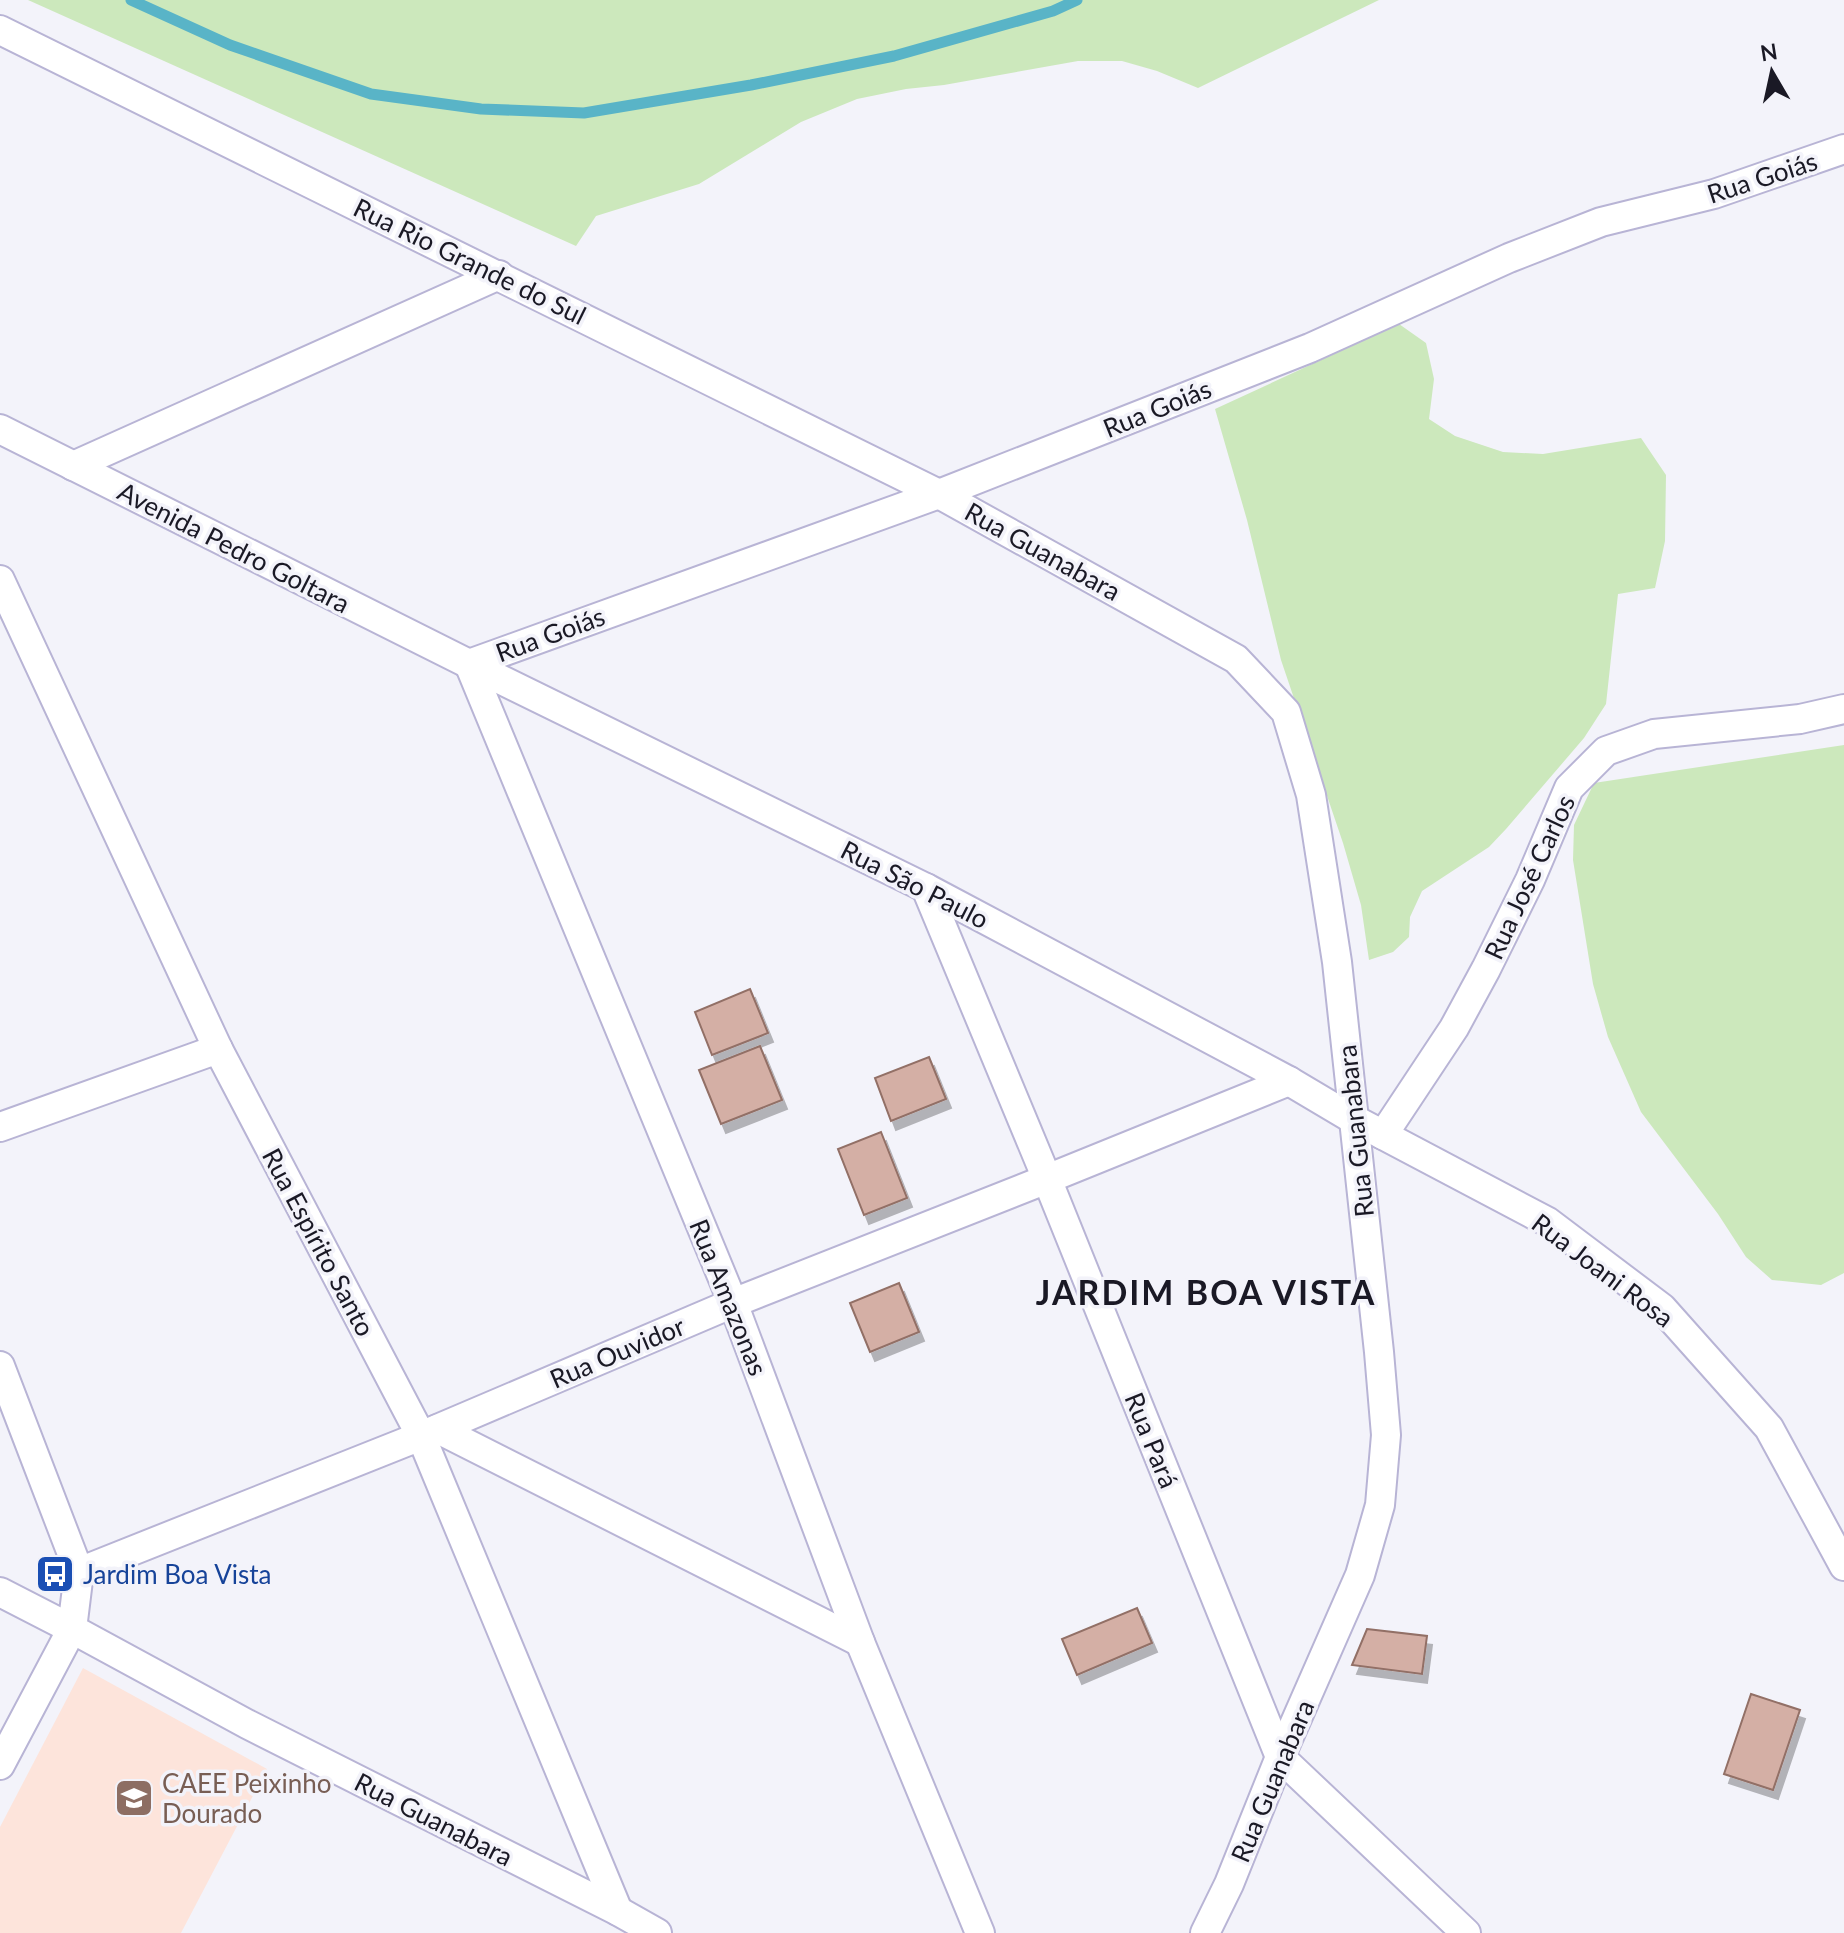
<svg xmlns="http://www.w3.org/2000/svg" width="1844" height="1933" viewBox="0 0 1844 1933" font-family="Lato,sans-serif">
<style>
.education{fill:#fde4db}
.green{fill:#cce8bc}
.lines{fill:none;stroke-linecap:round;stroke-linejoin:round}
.stream{stroke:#59b4c7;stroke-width:11}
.building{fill:#d4afa5;stroke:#926f66;stroke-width:2;filter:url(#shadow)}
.street-casing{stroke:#b8b4d5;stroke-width:32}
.street{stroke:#fff;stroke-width:28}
.labels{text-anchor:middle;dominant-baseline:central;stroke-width:7;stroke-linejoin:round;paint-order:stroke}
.street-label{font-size:26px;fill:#1a1925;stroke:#f3f3fa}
.transit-label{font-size:26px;fill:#164399;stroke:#f3f3fa;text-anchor:start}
.education-label{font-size:26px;fill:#785e54;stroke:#f3f3fa;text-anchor:start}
.district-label{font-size:34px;font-weight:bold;letter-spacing:2px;fill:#1a1925;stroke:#f3f3fa}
</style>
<defs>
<filter id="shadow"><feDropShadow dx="5" dy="9" stdDeviation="0" flood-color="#0004"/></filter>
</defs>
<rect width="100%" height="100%" fill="#f3f3fa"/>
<path class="education" d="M83,1668l184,101 -86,164h-181v-106z"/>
<g class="green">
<path d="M28,0h1351l-181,88 -41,-17 -35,-10h-44l-134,24 -38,4 -49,10 -56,23 -102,62 -103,32 -20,30z"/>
<path d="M1399,324l27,19 8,36 -5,40 26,17 48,16 40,2 98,-16 25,37 -1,66 -10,47 -37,6 -12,110 -22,34 -78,91 -17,18 -67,44 -12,26 -1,20 -16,15 -24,8 -8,-55 -18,-62 -62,-183 -34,-140 -32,-111z"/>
<path d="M1844,745v528l-23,12 -49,-5 -26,-23 -28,-43 -77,-102 -33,-75 -15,-53 -20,-124 1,-35 20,-42z"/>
</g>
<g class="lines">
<path class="stream" d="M131,0l99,45 141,49 110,15 103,4 167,-28 143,-29 159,-45 24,-11"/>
</g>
<g class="building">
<path d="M750,989l18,44 -56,22 -17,-43z"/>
<path d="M760,1046l22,54 -61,24 -22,-54z"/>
<path d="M929,1057l17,42 -55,22 -16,-43z"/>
<path d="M881,1132l26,66 -43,17 -26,-66z"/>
<path d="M899,1283l20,49 -49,20 -20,-49z"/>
<path d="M1137,1608l15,35 -75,32 -15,-36z"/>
<path d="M1367,1629l60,7 -5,38 -70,-9z"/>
<path d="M1751,1694l49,16 -27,80 -49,-16z"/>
</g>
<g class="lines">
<defs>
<g id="street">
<path d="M0,30l939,464 297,165 50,53 25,83 26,167 42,390 7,83 -6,70 -20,70 -80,182 -51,127 -24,49"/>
<path d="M0,429l469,235 457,224 363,193 64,38 195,103 114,86 107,120 75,138"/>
<path d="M73,466l426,-191"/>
<path d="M0,580l218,469 203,387 197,475"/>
<path d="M469,664l470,-170 371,-146 199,-90 92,-36 113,-28 130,-45"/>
<path d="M469,664l264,639 127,339 120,291"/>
<path d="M926,888l121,291 233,578 186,176"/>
<path d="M0,1127l218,-78"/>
<path d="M1383,1135l71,-107 32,-59 44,-89 39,-92 37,-37 48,-17 146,-15 44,-10"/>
<path d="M0,1366l79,206 -7,57 -72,136"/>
<path d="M438,1429l422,213"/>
<path d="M79,1572l342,-136 312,-133 314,-124 242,-98"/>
<path d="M0,1592l72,37 175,95 371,187 39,22"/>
</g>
</defs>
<use href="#street" class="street-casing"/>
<use href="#street" class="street"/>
</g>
<defs>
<symbol id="bus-square" viewBox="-11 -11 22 22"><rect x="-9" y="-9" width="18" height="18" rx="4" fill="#1a4fb4" stroke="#f3f3fa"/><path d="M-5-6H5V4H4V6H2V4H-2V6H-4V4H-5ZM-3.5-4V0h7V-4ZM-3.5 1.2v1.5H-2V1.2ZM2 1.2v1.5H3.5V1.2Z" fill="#fff"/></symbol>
<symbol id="school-square" viewBox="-11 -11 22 22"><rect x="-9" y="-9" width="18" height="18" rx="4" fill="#8d6e63" stroke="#f3f3fa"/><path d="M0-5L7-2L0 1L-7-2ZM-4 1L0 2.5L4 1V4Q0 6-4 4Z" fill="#fff"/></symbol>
</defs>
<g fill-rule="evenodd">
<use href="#bus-square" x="33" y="1552" width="44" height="44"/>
<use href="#school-square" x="112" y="1776" width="44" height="44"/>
</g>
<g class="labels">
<g class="street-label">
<text transform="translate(1762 177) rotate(-18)">Rua Goiás</text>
<text transform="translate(470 261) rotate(26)">Rua Rio Grande do Sul</text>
<text transform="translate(1157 408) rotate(-22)">Rua Goiás</text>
<text transform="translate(234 547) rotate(27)">Avenida Pedro Goltara</text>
<text transform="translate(1043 551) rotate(29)">Rua Guanabara</text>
<text transform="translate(550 634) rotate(-20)">Rua Goiás</text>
<text transform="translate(1529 877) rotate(-65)">Rua José Carlos</text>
<text transform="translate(915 884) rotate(27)">Rua São Paulo</text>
<text transform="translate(1355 1131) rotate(-96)">Rua Guanabara</text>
<text transform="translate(319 1242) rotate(62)">Rua Espírito Santo</text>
<text transform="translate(1603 1270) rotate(37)">Rua Joani Rosa</text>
<text transform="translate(729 1297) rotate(68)">Rua Amazonas</text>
<text transform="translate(617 1352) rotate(-23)">Rua Ouvidor</text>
<text transform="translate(1152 1440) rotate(68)">Rua Pará</text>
<text transform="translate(1272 1781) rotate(-67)">Rua Guanabara</text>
<text transform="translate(434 1819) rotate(27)">Rua Guanabara</text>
</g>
<g class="transit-label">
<text x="83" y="1574">Jardim Boa Vista</text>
</g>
<g class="education-label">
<text x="162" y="1783">CAEE Peixinho<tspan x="162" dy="30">Dourado</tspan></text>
</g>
<g class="district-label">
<text x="1206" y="1291">JARDIM BOA VISTA</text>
</g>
</g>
<g transform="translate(1772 72) rotate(351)" stroke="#f3f3fa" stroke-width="6" paint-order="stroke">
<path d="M0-6L14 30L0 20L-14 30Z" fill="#1a1925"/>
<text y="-12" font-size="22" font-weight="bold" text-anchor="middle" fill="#1a1925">N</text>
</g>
</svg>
